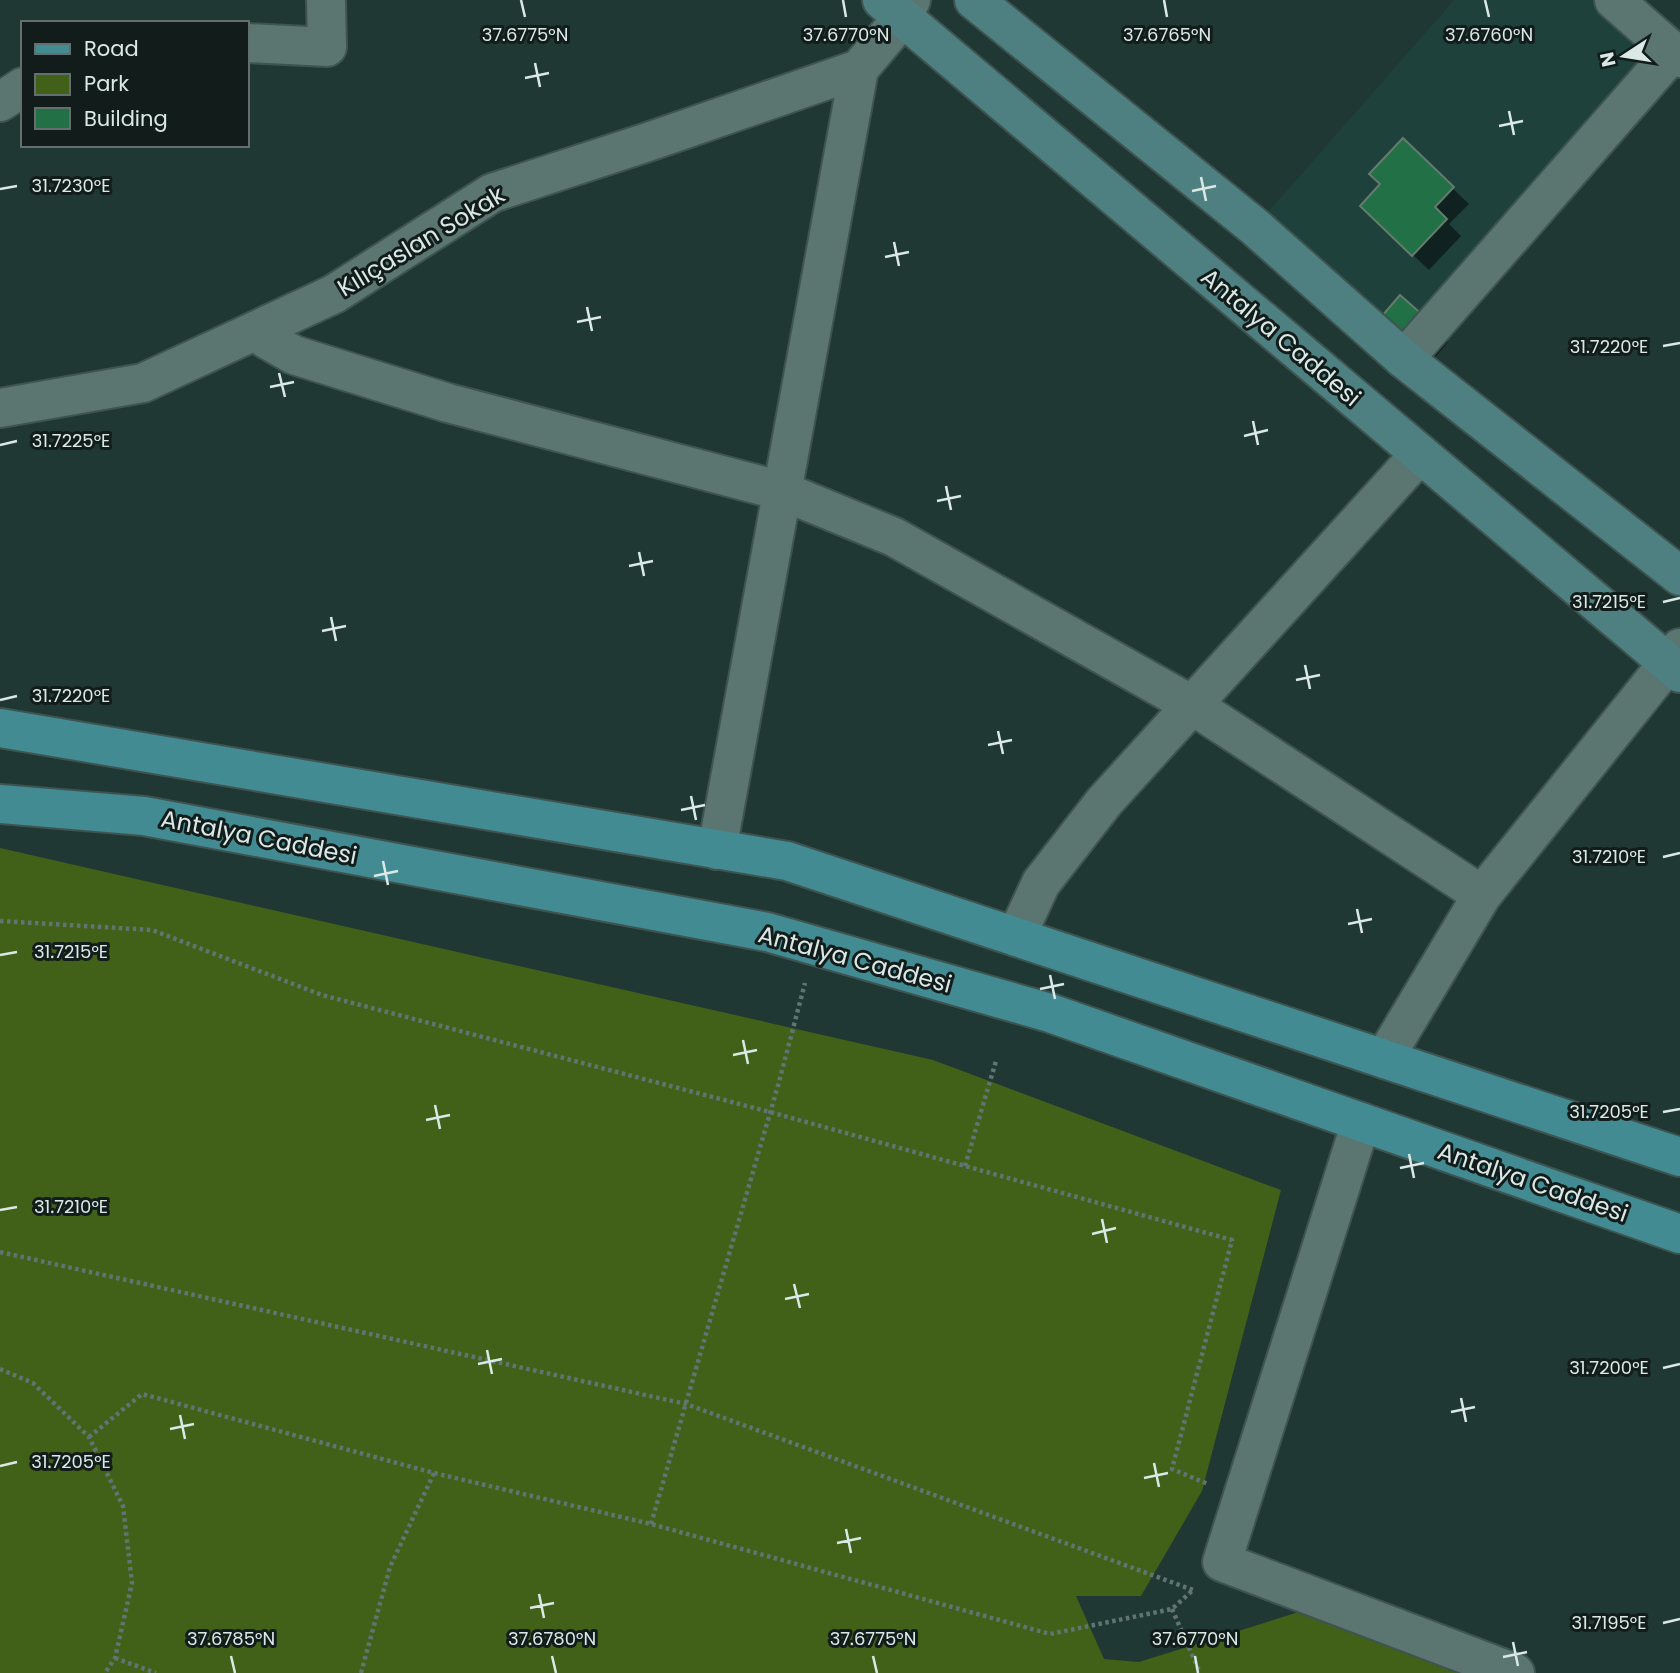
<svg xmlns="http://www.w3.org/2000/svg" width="1680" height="1673" viewBox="0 0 1680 1673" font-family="Poppins,sans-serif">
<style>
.built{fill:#1e413b}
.green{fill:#416018}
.shadow{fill:#0007}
.building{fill:#217046;stroke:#667b6d;stroke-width:2}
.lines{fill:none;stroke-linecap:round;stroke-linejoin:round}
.minor-casing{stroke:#3e5451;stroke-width:42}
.tertiary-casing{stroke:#3e5451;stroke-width:42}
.secondary-casing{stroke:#3e5451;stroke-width:42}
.primary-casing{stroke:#3e5451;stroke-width:42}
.path{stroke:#607572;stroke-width:4.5;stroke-dasharray:3.5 3.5;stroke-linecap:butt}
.minor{stroke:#5b7570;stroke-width:38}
.tertiary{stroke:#5b7570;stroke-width:38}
.secondary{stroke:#4f8081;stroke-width:38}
.primary{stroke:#428b92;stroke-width:38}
.ticks{fill:none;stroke:#dae9e6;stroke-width:2.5}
.labels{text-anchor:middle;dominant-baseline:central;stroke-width:6;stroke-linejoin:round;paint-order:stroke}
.street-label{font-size:24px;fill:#dae9e6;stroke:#121d1b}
.ticks-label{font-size:18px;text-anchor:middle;fill:#dae9e6;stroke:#121d1b;stroke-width:6;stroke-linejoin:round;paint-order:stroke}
</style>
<rect width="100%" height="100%" fill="#203834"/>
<path class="built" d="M1454,0h160l59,52 -269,307 -149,-132z"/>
<path class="green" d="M0,848l933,212 348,130 -79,301 -61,105h-65l28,63 35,3 163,-51 176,62h-1478z"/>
<g class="shadow">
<path d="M1403,141l66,63 -20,20 12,12 -32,34 -51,-48 4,-37z"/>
<path d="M1433,326l15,16 -27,32z"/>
</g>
<g class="building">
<path d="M1403,138l51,49 -19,20 12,12 -35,37 -52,-50 20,-22 -11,-10z"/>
<path d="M1400,295l34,30 -30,34 -34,-29z"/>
</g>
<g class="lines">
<defs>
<g id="minor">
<path d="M247,43l80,4 -1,-47"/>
<path d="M0,102l23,-15"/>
<path d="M254,332l40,23 154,48 334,88 112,46 298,168 290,190"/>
<path d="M1404,359l269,-307"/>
<path d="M0,408l143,-25 191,-89 158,-101 153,-50 214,-74 44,-52 8,-17"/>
<path d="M717,850l142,-781"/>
<path d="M1016,937l25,-54 63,-81 316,-348"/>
<path d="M1384,1059l98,-164 198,-247"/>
<path d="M1361,1122l-139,440 293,111"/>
</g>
<path id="tertiary" d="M1614,0l66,58"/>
<g id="secondary">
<path d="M882,0l798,673"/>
<path d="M974,0l281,227 149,132 276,217"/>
</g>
<g id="primary">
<path d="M0,728l787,133 893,296"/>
<path d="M0,804l144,12 623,116 283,81 630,221"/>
</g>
</defs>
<use href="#minor" class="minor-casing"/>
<use href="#tertiary" class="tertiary-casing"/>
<use href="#secondary" class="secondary-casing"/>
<use href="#primary" class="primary-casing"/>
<g class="path">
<path d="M0,921l152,9 170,65 448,117 462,128 -60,229 36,15"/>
<path d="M965,1166l31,-105"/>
<path d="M0,1252l686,152 507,186"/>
<path d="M0,1369l33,14 56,54 34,69 9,77 -17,75 -10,15"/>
<path d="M89,1437l53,-43 292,79 217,51 399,110 122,-25 22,-20"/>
<path d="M651,1524l128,-442 26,-99"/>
<path d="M1172,1609l28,64"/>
<path d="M115,1658l41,15"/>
<path d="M361,1673l29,-106 44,-94"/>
</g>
<use href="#minor" class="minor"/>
<use href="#tertiary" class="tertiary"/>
<use href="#secondary" class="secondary"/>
<use href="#primary" class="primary"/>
</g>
<path class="ticks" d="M521,0l4,17M843,0l3,17M1164,0l3,17M1485,0l4,17M535,63l5,24M525,78l24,-5M1509,111l5,24M1499,126l24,-5M1201,177l5,24M0,189l17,-3M1192,191l24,-5M894,242l5,24M885,257l24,-5M587,307l5,24M577,322l24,-5M1663,346l17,-3M279,373l6,24M270,387l24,-5M1253,421l5,24M1244,436l24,-6M0,445l17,-4M946,486l5,24M937,501l24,-5M639,552l5,24M629,566l24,-5M1663,602l17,-4M331,617l5,24M322,631l24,-5M1305,665l5,24M1296,680l24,-5M0,700l17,-4M998,731l5,23M988,745l24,-5M691,796l5,24M681,810l24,-5M1663,857l17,-4M383,861l5,24M374,876l24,-5M1357,909l5,24M1348,924l24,-5M0,955l17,-3M1050,975l5,24M1040,989l24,-5M743,1040l5,24M733,1055l24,-5M435,1105l5,24M1663,1112l17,-3M426,1120l24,-5M1409,1154l5,24M1400,1168l24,-5M0,1210l17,-3M1102,1219l5,24M1092,1234l24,-6M794,1284l6,24M785,1299l24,-5M487,1350l5,24M478,1364l24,-5M1663,1368l17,-4M1461,1398l5,24M1451,1412l24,-5M180,1415l5,24M170,1429l24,-5M1154,1463l5,24M0,1466l17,-4M1144,1478l24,-5M846,1529l5,24M837,1543l24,-5M539,1594l5,24M530,1608l24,-5M1663,1623l17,-4M1513,1642l5,24M231,1656l4,17M552,1656l4,17M873,1656l4,17M1195,1656l3,17M1503,1657l24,-5"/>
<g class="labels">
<g class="street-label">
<text transform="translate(421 241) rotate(-31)">Kılıçaslan Sokak</text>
<text transform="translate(1281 337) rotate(40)">Antalya Caddesi</text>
<text transform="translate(259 837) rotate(11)">Antalya Caddesi</text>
<text transform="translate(855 959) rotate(15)">Antalya Caddesi</text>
<text transform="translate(1533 1182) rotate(19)">Antalya Caddesi</text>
</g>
</g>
<g class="ticks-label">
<text x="525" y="41">37.6775°N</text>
<text x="846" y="41">37.6770°N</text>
<text x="1167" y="41">37.6765°N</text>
<text x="1489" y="41">37.6760°N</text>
<text x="71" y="192">31.7230°E</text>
<text x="1609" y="353">31.7220°E</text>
<text x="71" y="447">31.7225°E</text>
<text x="1609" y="608">31.7215°E</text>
<text x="71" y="702">31.7220°E</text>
<text x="1609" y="863">31.7210°E</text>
<text x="71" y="958">31.7215°E</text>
<text x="1609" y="1118">31.7205°E</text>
<text x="71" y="1213">31.7210°E</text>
<text x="1609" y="1374">31.7200°E</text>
<text x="71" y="1468">31.7205°E</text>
<text x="1609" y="1629">31.7195°E</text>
<text x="231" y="1645">37.6785°N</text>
<text x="552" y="1645">37.6780°N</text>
<text x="873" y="1645">37.6775°N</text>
<text x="1195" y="1645">37.6770°N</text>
</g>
<rect x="21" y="21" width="228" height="126" fill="#121d1b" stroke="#626f6c" stroke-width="2"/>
<rect x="35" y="44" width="35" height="10" fill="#428b92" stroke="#626f6c" stroke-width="2"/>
<text x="84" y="56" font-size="21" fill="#dae9e6">Road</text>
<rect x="35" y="74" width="35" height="21" fill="#416018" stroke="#626f6c" stroke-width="2"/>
<text x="84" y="91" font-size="21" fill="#dae9e6">Park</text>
<rect x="35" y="108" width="35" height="21" fill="#217046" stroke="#626f6c" stroke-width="2"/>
<text x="84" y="126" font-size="21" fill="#dae9e6">Building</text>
<g transform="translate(1624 56) rotate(258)" stroke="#121d1b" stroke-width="5" paint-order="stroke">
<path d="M0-5L12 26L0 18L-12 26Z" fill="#dae9e6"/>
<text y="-10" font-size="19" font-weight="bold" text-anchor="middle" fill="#dae9e6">N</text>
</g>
</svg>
